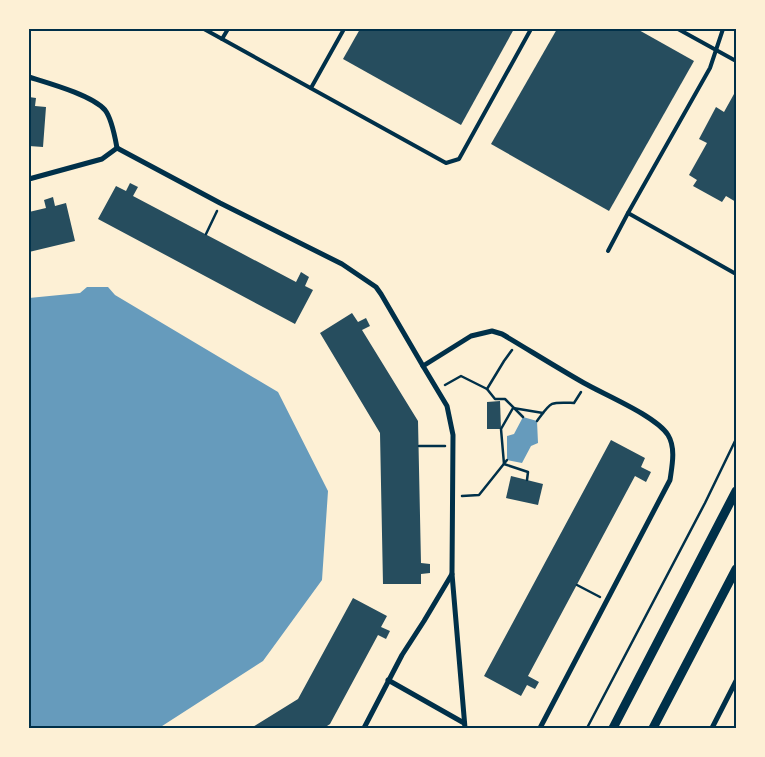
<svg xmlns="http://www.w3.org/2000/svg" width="765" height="757" viewBox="0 0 765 757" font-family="Raleway,sans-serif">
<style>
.water{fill:#669bbc}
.building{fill:#264d5e}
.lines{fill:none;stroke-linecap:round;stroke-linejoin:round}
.path{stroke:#003049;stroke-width:2.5}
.service{stroke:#003049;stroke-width:4}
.minor{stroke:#003049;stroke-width:5}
.tertiary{stroke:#003049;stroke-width:9}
.neatline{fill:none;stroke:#003049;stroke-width:2}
</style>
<rect width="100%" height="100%" fill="#fdf0d5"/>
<g class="water">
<path d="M87,287h21l7,8 163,97 50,99 -6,89 -59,81 -104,67h-130v-430l51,-5z"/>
<path d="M523,417l14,4 1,22 -7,3 -9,17 -15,-3v-24l7,-2z"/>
</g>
<g class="building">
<path d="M360,29h154l-53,96 -118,-66z"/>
<path d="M557,29h80l57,32 -85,150 -118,-67z"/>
<path d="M734,94l2,1v107l-10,-6 -4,6 -29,-16 4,-6 -8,-5 18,-32 -8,-4 17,-32 8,5z"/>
<path d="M29,97l7,1 -1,8 11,1 -3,40 -14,-1z"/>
<path d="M130,183l8,4 -5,9 163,86 5,-10 8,5 -4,9 8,4 -18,34 -197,-105 18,-33 10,5z"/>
<path d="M53,197l2,9 11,-3 9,38 -46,11v-40l17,-4 -2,-8z"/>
<path d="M352,313l6,9 8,-4 4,8 -8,4 56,91 3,142 9,1v9l-9,1v10h-38l-3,-151 -60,-100z"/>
<path d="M500,401l1,28h-14v-27z"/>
<path d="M611,440l34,18 -4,9 10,5 -5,10 -11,-6 -107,200 11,6 -4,7 -8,-4 -6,11 -37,-20z"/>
<path d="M511,476l32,8 -5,21 -32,-7z"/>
<path d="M353,598l34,18 -6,11 9,4 -4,8 -8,-4 -48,89 -6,4h-73l47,-29z"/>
</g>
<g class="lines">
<g class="path">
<path d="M206,234l11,-23"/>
<path d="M445,385l16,-9 26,13 8,10h10l18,18"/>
<path d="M487,389l17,-28 8,-11"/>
<path d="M537,421c15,-20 12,-19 37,-18l7,-11"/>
<path d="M419,446h26"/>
<path d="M527,480l1,-8 -24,-8 -3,-35 12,-21 30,5"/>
<path d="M462,496l17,-1 28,-35"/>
<path d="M577,585l23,12"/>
<path d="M587,728l118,-225 31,-64"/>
</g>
<g class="service">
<path d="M204,29l242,134 13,-4 72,-130"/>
<path d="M678,29l58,32"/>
<path d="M723,29l-13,39 -82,145 108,61"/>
<path d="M222,39l6,-10"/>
<path d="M311,88l33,-59"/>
<path d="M608,251l20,-38"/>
</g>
<g class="minor">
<path d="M29,77c19,6 63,18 76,33 7,9 10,27 12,38"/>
<path d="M117,148l103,55 122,61 34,23 5,7 42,72 48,-30 21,-5 10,3c27,16 54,33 82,49 21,12 72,33 84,52 8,13 4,31 2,45l-130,248"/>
<path d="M29,179l73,-20 15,-11"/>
<path d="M452,574l13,154"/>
<path d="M388,680l76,43"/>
<path d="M364,728l38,-73 22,-34 28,-47 1,-139 -6,-29 -24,-40"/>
<path d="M712,728l24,-47"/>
</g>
<g class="tertiary">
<path d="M613,728l123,-237"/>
<path d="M653,728l83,-159"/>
</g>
</g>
<rect width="765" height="757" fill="none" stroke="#fdf0d5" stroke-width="60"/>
<rect x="30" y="30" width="705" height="697" class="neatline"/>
</svg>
